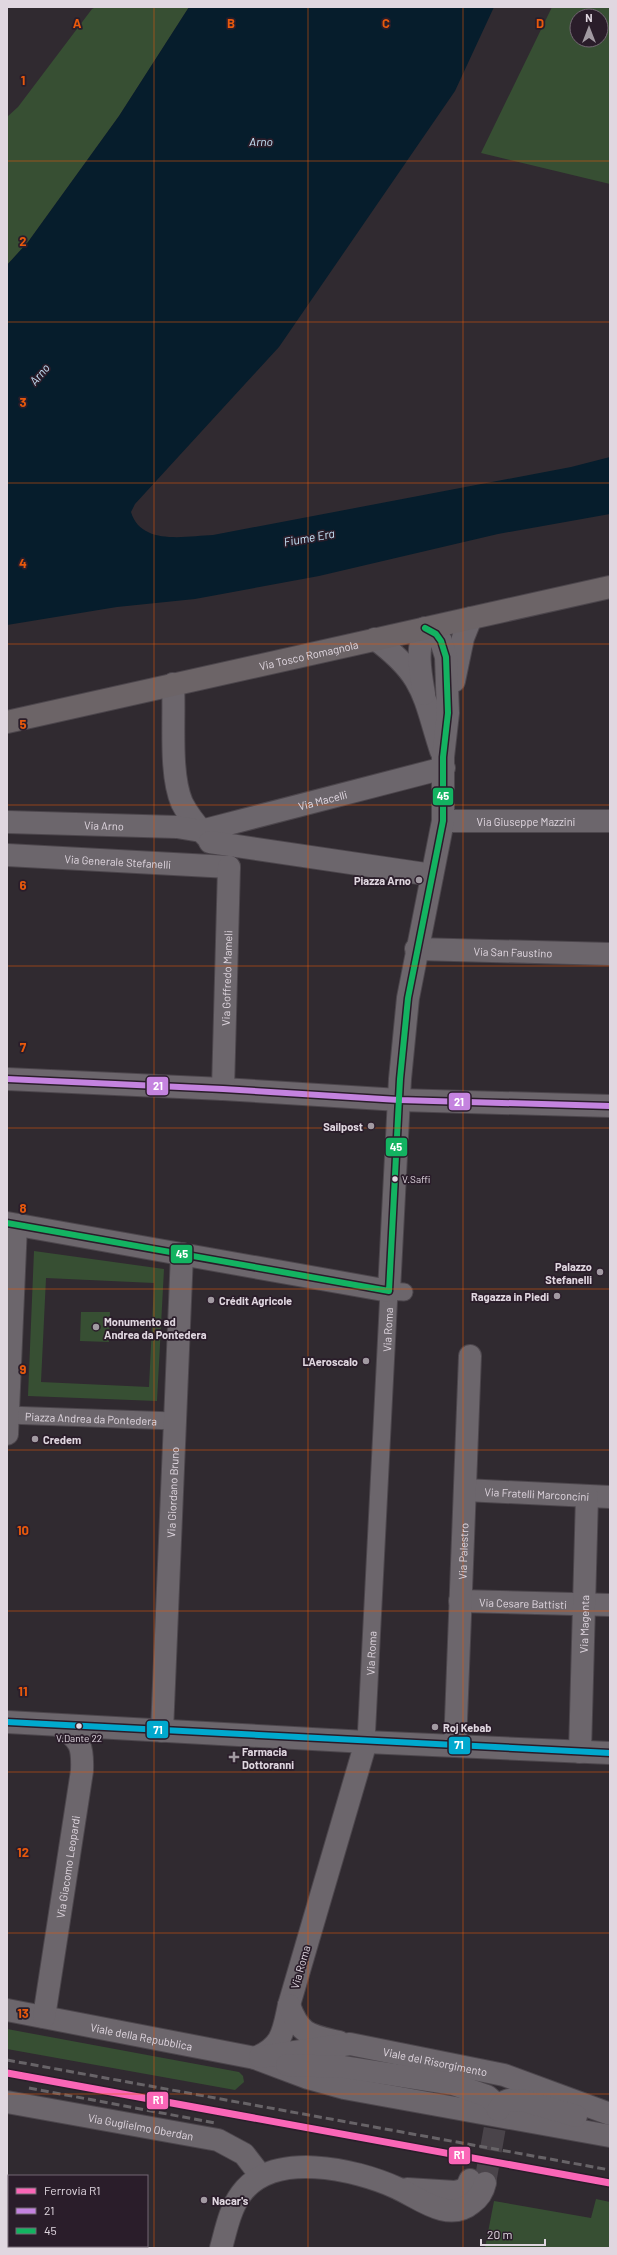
<svg xmlns="http://www.w3.org/2000/svg" width="617" height="2255" viewBox="0 0 617 2255" font-family="Barlow,sans-serif">
<style>
.green{fill:#374f33;fill-rule:evenodd}
.water{fill:#061d2c}
.lines{fill:none;stroke-linecap:round;stroke-linejoin:round}
.tertiary-tunnel{stroke:#4a444a;stroke-width:22;stroke-dasharray:22 11;stroke-linecap:butt}
.pedestrian-casing{stroke:#4c464c;stroke-width:19}
.minor-casing{stroke:#4c464c;stroke-width:24}
.tertiary-casing{stroke:#4c464c;stroke-width:24}
.primary-casing{stroke:#4c464c;stroke-width:24}
.pedestrian{stroke:#6c666c;stroke-width:17}
.minor{stroke:#6c666c;stroke-width:22}
.tertiary{stroke:#6c666c;stroke-width:22}
.primary{stroke:#6c6467;stroke-width:22}
.rail{stroke:#676367;stroke-width:3;stroke-dasharray:8 4;stroke-linecap:butt}
.bus-1-casing{stroke:#2a1d2a;stroke-width:9}
.bus-2-casing{stroke:#2a1d2a;stroke-width:9}
.bus-3-casing{stroke:#2a1d2a;stroke-width:9}
.bus-1{stroke:#c483df;stroke-width:6}
.bus-2{stroke:#13b361;stroke-width:6}
.bus-3{stroke:#00a9ce;stroke-width:6}
.rail-1-casing{stroke:#2a1d2a;stroke-width:10}
.rail-1{stroke:#fa66b7;stroke-width:7}
.grid{fill:none;stroke:#e8590c;stroke-width:1;stroke-opacity:0.55}
.poi-dot{fill:#a29aa2;stroke:#2a1d2a;stroke-width:1.5}
.bus-dot{fill:#e0d7e0;stroke:#2a1d2a;stroke-width:1.5}
.labels{text-anchor:middle;dominant-baseline:central;stroke-width:3.5;stroke-linejoin:round;paint-order:stroke}
.bus-label{font-size:10px;fill:#e0d7e0;stroke:#2a1d2a;text-anchor:start}
.street-label{font-size:11px;fill:#e0d7e0;stroke:#2a1d2a}
.poi-label{font-size:11px;font-weight:bold;fill:#e0d7e0;stroke:#2a1d2a;text-anchor:start}
.water-label{font-size:12px;font-style:italic;fill:#c7e4f9;stroke:#2a1d2a}
.grid-label{font-size:13px;text-anchor:middle;font-weight:bold;fill:#e8590c;stroke:#2a1d2a;stroke-width:3.5;stroke-linejoin:round;paint-order:stroke}
.line-badge{stroke:#2a1d2a;stroke-width:1.5}
.badge-label{font-size:11px;text-anchor:middle;font-weight:bold;fill:#fff}
</style>
<rect width="100%" height="100%" fill="#302a30"/>
<g class="green">
<path d="M96,7h93l-70,109 -91,126 -21,23v-148l11,-10 74,-98z"/>
<path d="M552,7h58v177l-129,-31zM577,16h24v24h-24z"/>
<path d="M34,1251l130,18 -7,132 -129,-5zM46,1278l108,5 -5,104 -108,-5z"/>
<path d="M81,1312h29l-1,30 -29,-1z"/>
<path d="M7,2029l232,43 4,4 1,6 -9,8 -228,-41z"/>
<path d="M596,2199l14,3v46h-125l9,-47 97,17z"/>
</g>
<path class="water" d="M189,7h305l-39,84 -176,256 -144,157 -4,8c10,34 55,24 82,23l358,-68 39,-10v57l-112,20 -179,42 -124,23 -78,8 -110,18v-360l21,-23 91,-126z"/>
<g class="lines">
<path class="tertiary-tunnel" d="M485,2183l13,-73"/>
<defs>
<g id="pedestrian">
<path id="s1" d="M8,1415l166,6"/>
<path id="s2" d="M366,1742l23,-451 15,1"/>
</g>
<g id="minor">
<path d="M375,639c50,37 48,56 66,112"/>
<path d="M454,681l9,-43 8,-20"/>
<path d="M173,684c2,34 -4,89 9,119 6,12 15,23 24,33"/>
<path id="s3" d="M443,821h167"/>
<path id="s4" d="M7,822l170,5 24,4 243,-63"/>
<path d="M210,842l222,33"/>
<path id="s5" d="M7,855l222,12"/>
<path id="s6" d="M416,949l194,5"/>
<path d="M7,1079l216,10 176,11 211,6"/>
<path id="s7" d="M223,1089l6,-222"/>
<path d="M7,1223l382,68 11,-212 8,-81 35,-177v-64l5,-44 -2,-56 -5,-16 -5,-7 -11,-6c-9,22 -5,43 -1,66"/>
<path d="M7,1434l9,-209"/>
<path id="s8" d="M465,1490l145,7"/>
<path id="s9" d="M460,1601l150,4"/>
<path id="s10" d="M162,1731l20,-477"/>
<path d="M366,1742l244,11"/>
<path id="s11" d="M455,1746l15,-390"/>
<path id="s12" d="M580,1752l7,-256"/>
<path id="s13" d="M7,2102l211,38 26,14 17,22"/>
</g>
<g id="tertiary">
<path d="M7,1722l359,20 -77,263c-6,27 -6,41 -34,53"/>
<path d="M289,2005c11,30 20,30 50,37"/>
<path id="s14" d="M7,2010l248,48 53,20 36,10 266,48"/>
<path id="s15" d="M44,2017l38,-246c1,-24 -1,-31 -22,-45"/>
<path id="s16" d="M260,2057l90,-13 154,31 106,39"/>
<path d="M287,2065l57,2 109,17 34,12 8,7 3,7"/>
<path d="M498,2110l6,-8 5,-2 16,1 51,15"/>
<path d="M407,2189l48,3 11,-3 4,-9"/>
<path d="M221,2248c5,-18 9,-39 20,-54 32,-44 114,-25 156,-6 22,10 51,35 75,15 7,-5 11,-11 13,-20"/>
</g>
<g id="primary">
<path id="s17" d="M7,722l603,-135"/>
</g>
</defs>
<use href="#pedestrian" class="pedestrian-casing"/>
<use href="#minor" class="minor-casing"/>
<use href="#tertiary" class="tertiary-casing"/>
<use href="#primary" class="primary-casing"/>
<use href="#pedestrian" class="pedestrian"/>
<use href="#minor" class="minor"/>
<use href="#tertiary" class="tertiary"/>
<use href="#primary" class="primary"/>
<g class="rail">
<path d="M7,2060l603,110"/>
<path d="M7,2073l198,35"/>
<path d="M29,2088l186,35"/>
</g>
<defs>
<path id="bus-1" d="M7,1079l216,10 176,11 211,6"/>
<path id="bus-2" d="M7,1223l382,68 11,-212 8,-81 35,-177v-64l5,-44 -2,-56 -5,-16 -5,-7 -11,-6"/>
<path id="bus-3" d="M7,1722l603,31"/>
</defs>
<use href="#bus-1" class="bus-1-casing"/>
<use href="#bus-2" class="bus-2-casing"/>
<use href="#bus-3" class="bus-3-casing"/>
<use href="#bus-1" class="bus-1"/>
<use href="#bus-2" class="bus-2"/>
<use href="#bus-3" class="bus-3"/>
<defs>
<path id="rail-1" d="M7,2073l603,110"/>
</defs>
<use href="#rail-1" class="rail-1-casing"/>
<use href="#rail-1" class="rail-1"/>
</g>
<path class="grid" d="M154,7v2241M308,7v2241M463,7v2241M7,161h603M7,322h603M7,483h603M7,644h603M7,805h603M7,966h603M7,1128h603M7,1289h603M7,1450h603M7,1611h603M7,1772h603M7,1933h603M7,2094h603"/>
<g class="poi-dot">
<circle cx="419" cy="880" r="4"/>
<circle cx="371" cy="1126" r="4"/>
<circle cx="600" cy="1272" r="4"/>
<circle cx="557" cy="1296" r="4"/>
<circle cx="211" cy="1300" r="4"/>
<circle cx="96" cy="1327" r="4"/>
<circle cx="366" cy="1361" r="4"/>
<circle cx="35" cy="1439" r="4"/>
<circle cx="435" cy="1727" r="4"/>
<path d="M232 1751h4v4h4v4h-4v4h-4v-4h-4v-4h4z"/>
<circle cx="204" cy="2200" r="4"/>
</g>
<g class="bus-dot">
<circle cx="395" cy="1179" r="3.5"/>
<circle cx="79" cy="1726" r="3.5"/>
</g>
<g class="labels">
<g class="bus-label">
<text x="402" y="1179">V.Saffi</text>
<text x="79" y="1738" text-anchor="middle">V.Dante 22</text>
</g>
<g class="street-label">
<text stroke="none"><textPath href="#s17" startOffset="309">Via Tosco Romagnola</textPath></text>
<text stroke="none"><textPath href="#s4" startOffset="320">Via Macelli</textPath></text>
<text stroke="none"><textPath href="#s3" startOffset="83">Via Giuseppe Mazzini</textPath></text>
<text stroke="none"><textPath href="#s4" startOffset="97">Via Arno</textPath></text>
<text stroke="none"><textPath href="#s5" startOffset="111">Via Generale Stefanelli</textPath></text>
<text stroke="none"><textPath href="#s6" startOffset="97">Via San Faustino</textPath></text>
<text stroke="none"><textPath href="#s7" startOffset="111">Via Goffredo Mameli</textPath></text>
<text stroke="none"><textPath href="#s2" startOffset="413">Via Roma</textPath></text>
<text stroke="none"><textPath href="#s1" startOffset="83">Piazza Andrea da Pontedera</textPath></text>
<text stroke="none"><textPath href="#s10" startOffset="239">Via Giordano Bruno</textPath></text>
<text stroke="none"><textPath href="#s8" startOffset="72">Via Fratelli Marconcini</textPath></text>
<text stroke="none"><textPath href="#s11" startOffset="195">Via Palestro</textPath></text>
<text stroke="none"><textPath href="#s9" startOffset="63">Via Cesare Battisti</textPath></text>
<text stroke="none"><textPath href="#s12" startOffset="128">Via Magenta</textPath></text>
<text stroke="none"><textPath href="#s2" startOffset="89">Via Roma</textPath></text>
<text stroke="none"><textPath href="#s15" startOffset="152">Via Giacomo Leopardi</textPath></text>
<text transform="translate(300 1967) rotate(-74)">Via Roma</text>
<text stroke="none"><textPath href="#s14" startOffset="137">Viale della Repubblica</textPath></text>
<text stroke="none"><textPath href="#s16" startOffset="178">Viale del Risorgimento</textPath></text>
<text stroke="none"><textPath href="#s13" startOffset="136">Via Guglielmo Oberdan</textPath></text>
</g>
<g class="poi-label">
<text x="411" y="880" text-anchor="end">Piazza Arno</text>
<text x="363" y="1126" text-anchor="end">Sailpost</text>
<text x="592" y="1266" text-anchor="end">Palazzo<tspan x="592" dy="13">Stefanelli</tspan></text>
<text x="549" y="1296" text-anchor="end">Ragazza in Piedi</text>
<text x="219" y="1300">Crédit Agricole</text>
<text x="104" y="1321">Monumento ad<tspan x="104" dy="13">Andrea da Pontedera</tspan></text>
<text x="358" y="1361" text-anchor="end">L'Aeroscalo</text>
<text x="43" y="1439">Credem</text>
<text x="443" y="1727">Roj Kebab</text>
<text x="242" y="1751">Farmacia<tspan x="242" dy="13">Dottoranni</tspan></text>
<text x="212" y="2200">Nacar's</text>
</g>
<g class="water-label">
<text x="261" y="141">Arno</text>
<text transform="translate(39 374) rotate(-50)">Arno</text>
<text transform="translate(309 537) rotate(-10)">Fiume Era</text>
</g>
</g>
<g class="grid-label">
<text x="77" y="28">A</text>
<text x="231" y="28">B</text>
<text x="386" y="28">C</text>
<text x="540" y="28">D</text>
<text x="23" y="85">1</text>
<text x="23" y="246">2</text>
<text x="23" y="407">3</text>
<text x="23" y="568">4</text>
<text x="23" y="729">5</text>
<text x="23" y="890">6</text>
<text x="23" y="1052">7</text>
<text x="23" y="1213">8</text>
<text x="23" y="1374">9</text>
<text x="23" y="1535">10</text>
<text x="23" y="1696">11</text>
<text x="23" y="1857">12</text>
<text x="23" y="2018">13</text>
</g>
<g class="line-badge">
<rect x="432" y="787" width="22" height="19" rx="4" fill="#13b361"/>
<rect x="146" y="1076" width="23" height="20" rx="4" fill="#c483df"/>
<rect x="448" y="1092" width="23" height="19" rx="4" fill="#c483df"/>
<rect x="385" y="1137" width="23" height="20" rx="4" fill="#13b361"/>
<rect x="170" y="1244" width="23" height="20" rx="4" fill="#13b361"/>
<rect x="146" y="1720" width="23" height="19" rx="4" fill="#00a9ce"/>
<rect x="448" y="1736" width="23" height="19" rx="4" fill="#00a9ce"/>
<rect x="146" y="2091" width="23" height="19" rx="4" fill="#fa66b7"/>
<rect x="448" y="2146" width="23" height="19" rx="4" fill="#fa66b7"/>
</g>
<g class="badge-label">
<text x="443" y="800">45</text>
<text x="158" y="1090">21</text>
<text x="459" y="1106">21</text>
<text x="396" y="1151">45</text>
<text x="182" y="1258">45</text>
<text x="158" y="1734">71</text>
<text x="459" y="1749">71</text>
<text x="158" y="2104">R1</text>
<text x="459" y="2159">R1</text>
</g>
<rect width="617" height="2255" fill="none" stroke="#e0d7e0" stroke-width="16"/>
<rect x="8" y="2175" width="140" height="72" fill="#2a1d2a" stroke="#736773"/>
<rect x="16" y="2188" width="20" height="6" fill="#fa66b7" stroke="#736773"/>
<text x="44" y="2195" font-size="12" fill="#e0d7e0">Ferrovia R1</text>
<rect x="16" y="2208" width="20" height="6" fill="#c483df" stroke="#736773"/>
<text x="44" y="2215" font-size="12" fill="#e0d7e0">21</text>
<rect x="16" y="2228" width="20" height="6" fill="#13b361" stroke="#736773"/>
<text x="44" y="2235" font-size="12" fill="#e0d7e0">45</text>
<g transform="translate(589 28)"><circle r="19" fill="#2a1d2a" stroke="#736773"/>
<path d="M0-3L7 15L0 10L-7 15Z" fill="#a29aa2"/>
<text y="-6" font-size="11" font-weight="bold" text-anchor="middle" fill="#e0d7e0">N</text>
</g>
<path d="M481 2239v6h64v-6" fill="none" stroke="#e0d7e0" stroke-width="2"/>
<text x="487" y="2239" font-size="12" fill="#e0d7e0" stroke="#2a1d2a" stroke-width="3" paint-order="stroke">20 m</text>
</svg>
